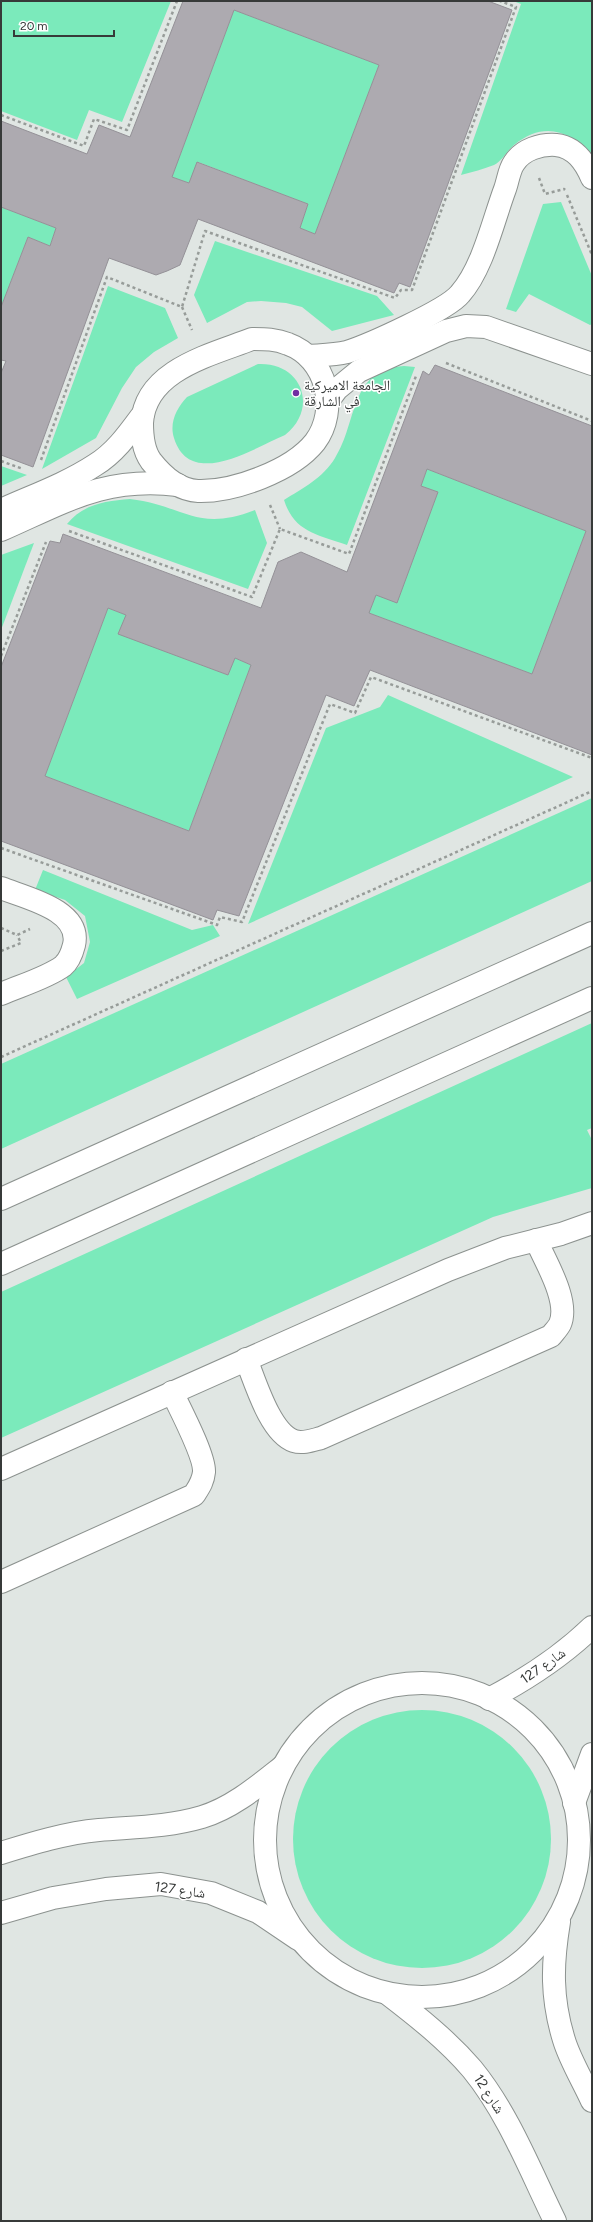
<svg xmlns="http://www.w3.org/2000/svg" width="593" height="2222" viewBox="0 0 593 2222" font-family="Figtree,'Noto Naskh Arabic',sans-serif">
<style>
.green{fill:#7beabb}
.building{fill:#adaab0;stroke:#949197;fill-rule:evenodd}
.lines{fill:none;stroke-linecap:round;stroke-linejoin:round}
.minor-casing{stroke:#8c928f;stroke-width:24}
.tertiary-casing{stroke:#8c928f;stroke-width:24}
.path{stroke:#979c99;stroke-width:2.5;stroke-dasharray:3 3;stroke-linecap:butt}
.minor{stroke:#fff;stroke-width:22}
.tertiary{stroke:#fff;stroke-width:22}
.poi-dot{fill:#722ea2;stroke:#fff;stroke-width:1.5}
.labels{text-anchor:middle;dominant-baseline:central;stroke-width:3;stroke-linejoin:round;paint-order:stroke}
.poi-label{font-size:14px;fill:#373a39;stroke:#fff;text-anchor:start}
.street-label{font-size:14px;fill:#373a39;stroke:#fff}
</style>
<rect width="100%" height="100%" fill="#e0e6e3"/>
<g class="green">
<path d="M1,1h170l-49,121 -33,-12 -12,30 -76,-29z"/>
<path d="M513,1h79v155c-23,-26 -48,-35 -78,-11 -7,6 -12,16 -20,20 -10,4 -22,7 -33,10l60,-171z"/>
<path d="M234,10l145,55 -64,169 -15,-6 8,-24 -110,-42 -9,21 -17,-6z"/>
<path d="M561,202l31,74v48l-2,1 -61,-31 -13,18 -10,-3 37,-105z"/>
<path d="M1,207l55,21 -6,18 -22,-9 -27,70z"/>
<path d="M215,241l162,55 17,19 -62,16 -30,-24 -16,-4 -25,-2 -14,1 -40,21 -13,-28z"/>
<path d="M108,286l57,22 13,30 -24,14 -18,15 -14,21 -26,50 -54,31z"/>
<path d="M258,364c44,-2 61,44 27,71 -31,13 -95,55 -111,3 -5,-16 3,-30 13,-41z"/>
<path d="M404,366l11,1 -68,178c-29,-10 -53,-13 -63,-45 19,-12 39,-22 51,-42 23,-36 14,-89 69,-92z"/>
<path d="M1,466l26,9 -26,11z"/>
<path d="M427,469l159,62 -54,143 -163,-61 7,-18 21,7 41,-110 -17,-6z"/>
<path d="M130,499c54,6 66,34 125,11l12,33 -19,46 -181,-65c16,-20 39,-23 63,-25z"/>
<path d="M34,543l-33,87v-75z"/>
<path d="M108,608l18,7 -7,19 109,41 7,-17 16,7 -62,166 -144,-55z"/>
<path d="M388,695l185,82 -325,147 78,-196 54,-21z"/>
<path d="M592,798v83l-591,268v-85z"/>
<path d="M43,870l149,60 21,-5 7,11 -143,63 -11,-22 18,-14 6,-21 -5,-26 -20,-16 -30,-10z"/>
<path d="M592,1023v105l-5,2 5,10v48l-99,29 -492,221v-146z"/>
<circle cx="422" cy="1839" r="129"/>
</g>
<g class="building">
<path d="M183,1h305l24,9 -102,277 -11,-4 -5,10 -196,-74 -18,46 -13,6 -11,4 -47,-17 -76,209 -32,-12v-82l5,-12 -5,-1v-53l27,-70 22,9 6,-18 -55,-21v-86l86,33 12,-29 31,12zM234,10l145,55 -64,169 -15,-6 8,-24 -111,-42 -8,21 -17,-6z"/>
<path d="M435,365l157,61v329l-222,-85 -16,36 -28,-11 -87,221 -22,-6 -4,10 -212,-79v-174l49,-126 10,2 3,-9 198,74 17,-46 23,-10 46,20 76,-201 6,4zM427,469l159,62 -54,143 -163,-61 7,-18 21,8 41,-111 -17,-6zM108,608l18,7 -8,19 110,41 7,-17 16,7 -62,166 -144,-55z"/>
</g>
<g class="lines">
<defs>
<g id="minor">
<path d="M252,339c13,0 24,0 36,5 39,14 51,66 27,98 -23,29 -82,50 -117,49 -20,-1 -36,-16 -47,-30 -8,-11 -9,-25 -9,-38 3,-53 69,-68 110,-84z"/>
<path d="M308,356c13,-1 26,-1 39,-4 22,-7 100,-42 113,-58 23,-26 33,-73 45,-105 3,-8 4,-19 9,-26 9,-14 27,-19 42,-18 19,2 29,17 36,33"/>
<path d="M328,401l9,-12 22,-18 87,-40 20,-5 20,1 106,37"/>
<path d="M1,510c31,-14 65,-26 94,-45 20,-12 34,-32 48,-51"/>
<path d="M1,530c64,-28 104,-54 177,-45"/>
<path d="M1,888c25,10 81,22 73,57 -2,8 -5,16 -11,21 -16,12 -44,20 -62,28"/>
<path d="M246,1359c9,22 24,74 48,82 9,3 19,-1 27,-3l230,-102c3,-4 7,-8 9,-12 10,-23 -15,-63 -24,-84"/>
<path d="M1,1469l447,-199 57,-22 56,-14 31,-11"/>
<path d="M1,1582l193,-87c5,-8 9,-13 10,-23 1,-16 -24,-63 -32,-80"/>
</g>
<g id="tertiary">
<path d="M1,1199l591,-266"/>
<path d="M1,1264l591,-266"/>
<circle cx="422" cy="1840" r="157"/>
<path d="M489,1699c38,-20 72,-42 103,-72"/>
<path d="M574,1803l18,-49"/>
<path d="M1,1853c32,-10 65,-20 98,-23 35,-3 69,-3 103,-13 30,-9 56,-31 80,-50"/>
<path d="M1,1913l52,-15 53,-9 55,-5 50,9 47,19 40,27"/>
<path d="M559,1922c-7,42 -8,76 5,118 6,20 19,41 28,61"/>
<path d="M388,1994c30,23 59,46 84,75 36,44 58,101 83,152"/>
</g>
</defs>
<use href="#minor" class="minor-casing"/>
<use href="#tertiary" class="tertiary-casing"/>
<g class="path">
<path d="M1,115l83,31 10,-27 33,11 50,-129"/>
<path d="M539,178l6,16 19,-5 1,1"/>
<path d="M567,195l25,60"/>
<path d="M182,307l10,23"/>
<path d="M446,363l146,58"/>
<path d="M41,460l66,-183 75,30 23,-76 190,67 6,-8h11l104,-283 -16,-6"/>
<path d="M1,461l22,8"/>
<path d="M270,505l10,24"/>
<path d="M69,531l183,66 28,-68 69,25 67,-178"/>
<path d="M1,656l45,-114"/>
<path d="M1,848l216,77 3,-8 22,5 88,-218 25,9 16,-36 221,81"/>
<path d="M1,928l16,7 13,-6"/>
<path d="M1,951l20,-8 -4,-8"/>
<path d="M1,1057l591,-266"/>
</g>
<use href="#minor" class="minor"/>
<use href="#tertiary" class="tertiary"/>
</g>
<circle class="poi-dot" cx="296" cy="393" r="4"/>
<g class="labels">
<g class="poi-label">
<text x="304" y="385">الجامعة الاميركية<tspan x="304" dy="16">في الشارقة</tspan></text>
</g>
<g class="street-label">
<text transform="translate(543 1666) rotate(-35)">شارع 127</text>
<text transform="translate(180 1890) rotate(8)">شارع 127</text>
<text transform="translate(489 2094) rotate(57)">شارع 12</text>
</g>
</g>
<rect width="593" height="2222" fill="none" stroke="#373a39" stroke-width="4"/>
<path d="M14 30v6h100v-6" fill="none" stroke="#373a39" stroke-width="2"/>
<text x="20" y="30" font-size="12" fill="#373a39" stroke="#ffffff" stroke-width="3" paint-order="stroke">20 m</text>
</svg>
